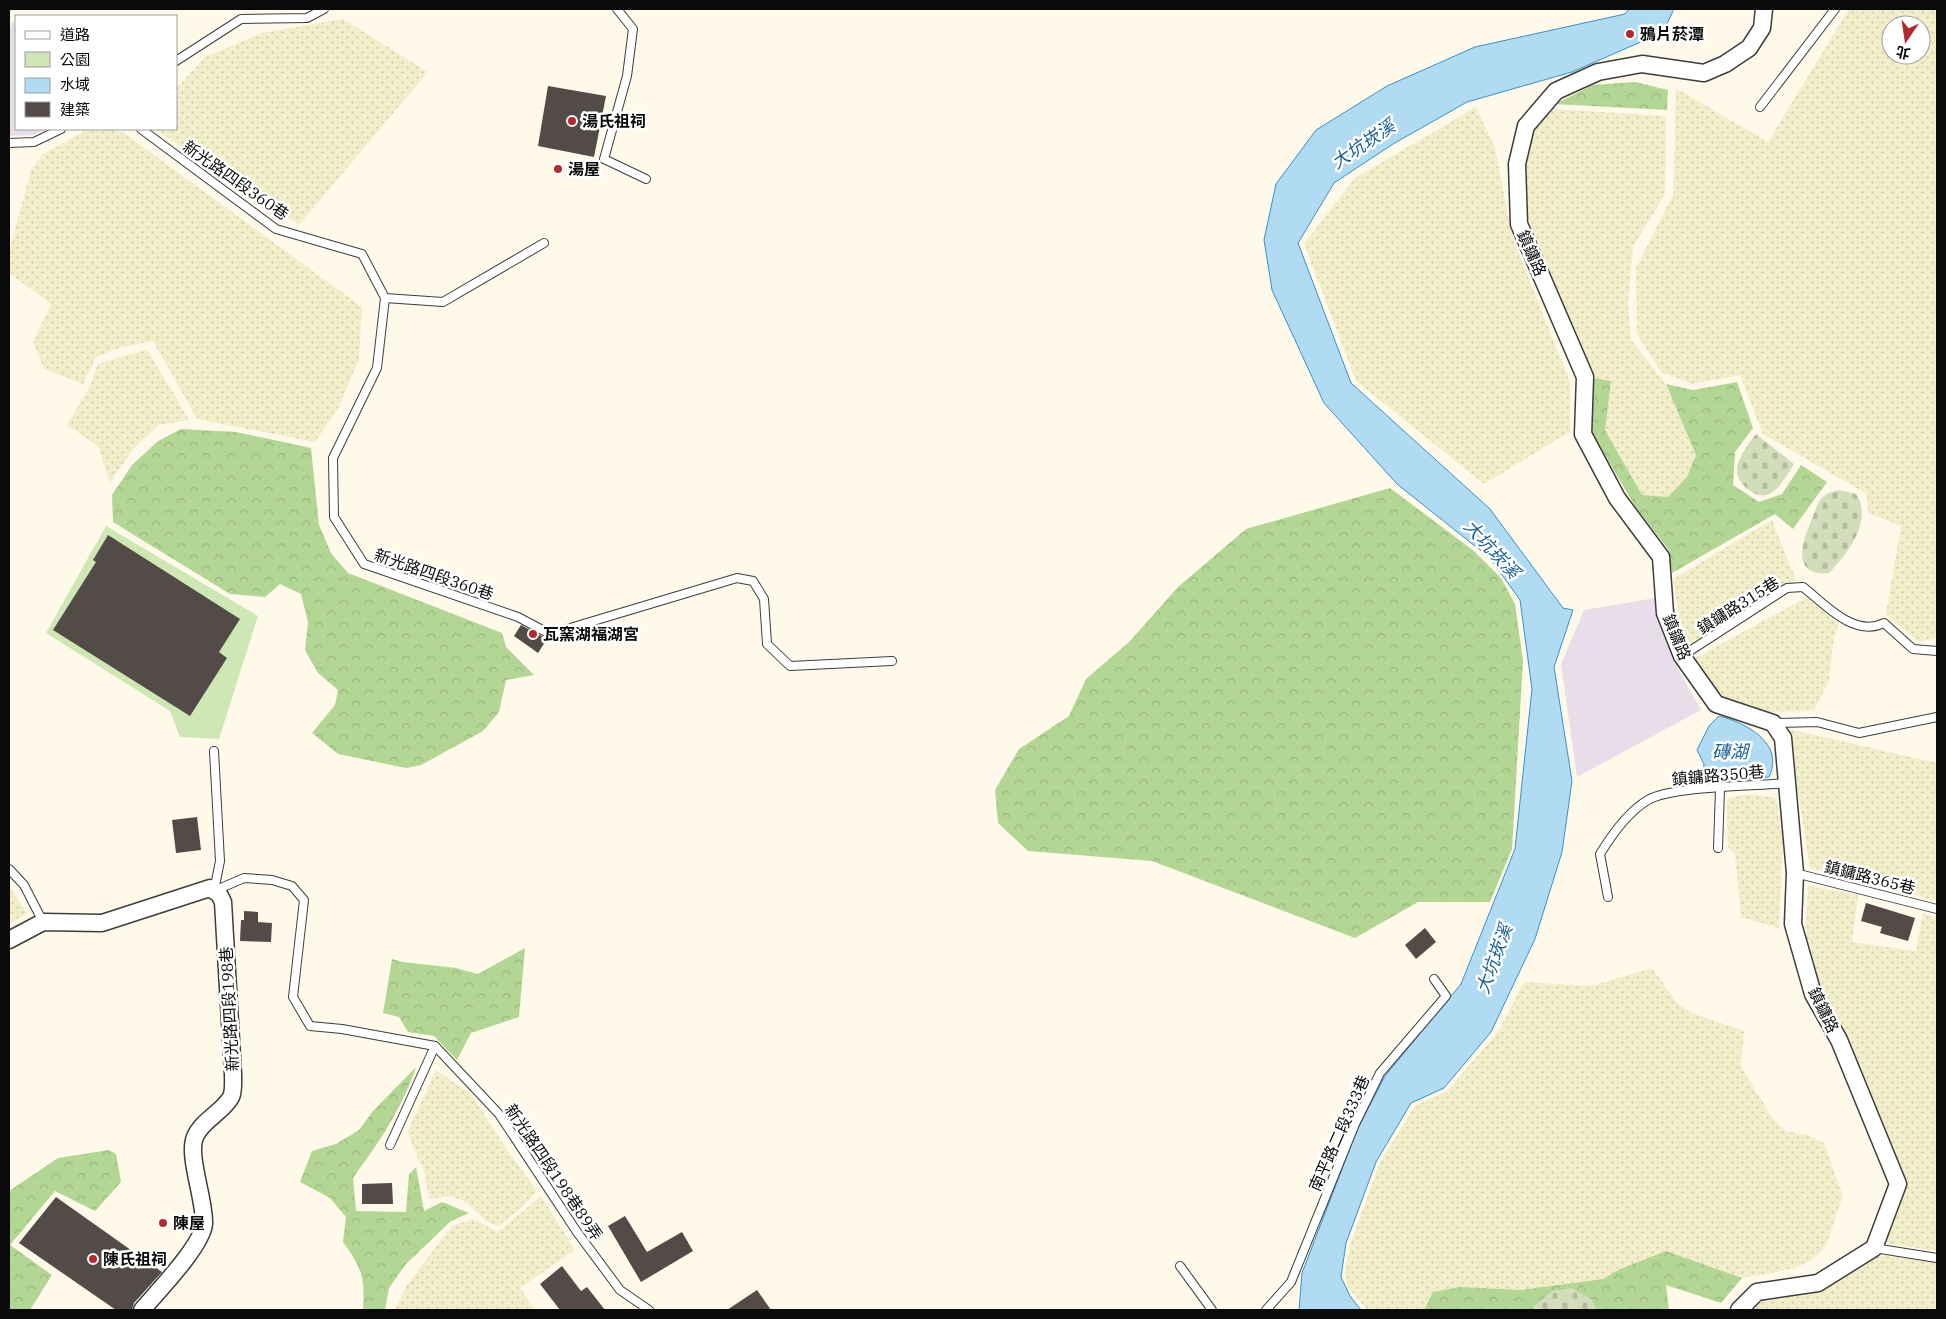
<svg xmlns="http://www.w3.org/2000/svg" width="1946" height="1319" viewBox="0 0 1946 1319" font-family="'IBM Plex Serif','Noto Sans TC',serif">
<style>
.industrial{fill:#e8dee9}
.farmland{fill:url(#farmland-dots);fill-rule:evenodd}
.green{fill:#cfe6b5}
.forest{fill:url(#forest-crowns)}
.cemetery{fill:url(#cemetery-stones)}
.water{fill:#b0dbf3;stroke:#3a91c6}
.building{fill:#524b47}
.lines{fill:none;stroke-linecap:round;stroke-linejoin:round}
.lane-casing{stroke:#3d3d3d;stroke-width:10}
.street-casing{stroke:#3d3d3d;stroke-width:19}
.lane{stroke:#fff;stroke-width:8}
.street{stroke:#fff;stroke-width:16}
.poi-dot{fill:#b32932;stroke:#fff;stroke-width:2}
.labels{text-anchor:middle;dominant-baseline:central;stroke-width:5;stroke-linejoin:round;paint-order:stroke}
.poi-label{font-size:16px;font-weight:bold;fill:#0a0a0a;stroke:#fff;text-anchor:start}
.street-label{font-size:16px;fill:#0a0a0a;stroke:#fff}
.water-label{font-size:18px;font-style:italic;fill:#1a6195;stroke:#fff}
</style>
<defs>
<pattern id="farmland-dots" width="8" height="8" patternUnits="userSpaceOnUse" patternTransform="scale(1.25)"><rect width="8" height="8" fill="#f2eeca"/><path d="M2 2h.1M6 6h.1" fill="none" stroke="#cecbac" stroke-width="1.8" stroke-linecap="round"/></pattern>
<pattern id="forest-crowns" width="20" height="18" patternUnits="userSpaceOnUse" patternTransform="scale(1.25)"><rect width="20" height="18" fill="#b3d695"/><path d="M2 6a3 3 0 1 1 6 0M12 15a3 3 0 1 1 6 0" fill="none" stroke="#99b67f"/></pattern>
<pattern id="cemetery-stones" width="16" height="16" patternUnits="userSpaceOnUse" patternTransform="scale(1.25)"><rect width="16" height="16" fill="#d3ddbc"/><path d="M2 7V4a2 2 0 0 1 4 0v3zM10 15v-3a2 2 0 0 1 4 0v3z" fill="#b4bca0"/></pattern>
</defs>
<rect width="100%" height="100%" fill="#fef9e8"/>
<g class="industrial">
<path d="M12,22l4,1v106h31l-13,6 -25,1v-104z"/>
<path d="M1655,598l17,60 29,52 -124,67 -16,-113 23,-54z"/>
</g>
<g class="farmland">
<path d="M1849,9h88v629l-18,4 -33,-28 15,-88 -33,-13 -1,-19 -104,-60 -23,-59 -48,9 -31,-12 -24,-38 -1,-66 37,-73 3,-107 92,54zM1891,25h30v30h-30z"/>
<path d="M343,19l85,53 -129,153 -144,-96h21v-40l29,-32 57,-24z"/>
<path d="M1476,107l19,41 17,88 58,146v50l-86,52 -128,-103 -52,-137 51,-66z"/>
<path d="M1553,109l113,7 -1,78 -32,53 -5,57 3,36 35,44 30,71 -9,22 -19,20 -26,-2 -37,-65 6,-49 -19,-3 -66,-165 -1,-45 9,-39z"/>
<path d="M89,129h19l16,4 238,174 -3,52 -20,48 -24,35 -118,-23 -44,-78 -34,7 -23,9 -13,27 -39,-15 -11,-27 18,-38 -42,-31v-21l22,-82 12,-16z"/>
<path d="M147,349l42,71 -30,5 -26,24 -23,34 -12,-37 -31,-21 22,-37 9,-24z"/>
<path d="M1772,520l24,60 -112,67 -11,-68z"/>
<path d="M1806,598l33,25 -6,21 -4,36 -15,31 -44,1 -52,-15 -25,-38z"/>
<path d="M1788,729l149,34v138l-127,-33z"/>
<path d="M1747,794l29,4 7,41 -4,89 -38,-11 -6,-63 -7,-6 -1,-49z"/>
<path d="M9,886l18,27 -18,11z"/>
<path d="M1808,886l50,9 -6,47 64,9 7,-38 14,5v333l-52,-8 22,-62 -85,-185 -16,-58z"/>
<path d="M1652,968l26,36 14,9 52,18 -3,36 33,53 12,11 22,4 16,8 19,53 -17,50 -15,15 -19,8 -50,9 -76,-27 -46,18 -17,10 -82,11 -61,-3 -27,5 -9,18h-57l-20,-24 -2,-15 5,-26 30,-83 35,-56 32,-15 51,-59 26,-50 67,4z"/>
<path d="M436,1070l35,24 36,56 30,41 -15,16 -23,19 -13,-5 -20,-19 -15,-6 -22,3 -5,-29 -10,-20 -6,-19z"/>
<path d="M541,1196l34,54 -55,38 15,22h-140l12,-25 45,-59 21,-7 25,13z"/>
<path d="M1876,1255l61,7v48h-192l17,-11 87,-26z"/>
</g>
<path class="green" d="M106,526l152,90 -39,123 -39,-2 -10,-26 -124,-78z"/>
<g class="forest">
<path d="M1635,82l33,8 -1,20 -112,-6 38,-19z"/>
<path d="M1592,378l19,3 -6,49 37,65 26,2 19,-20 9,-22 -30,-71 27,6 44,-8 16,46 -18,24 -2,33 26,17 23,-8 19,-29 26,17 -34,47 -18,-15 -103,59 -3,-23 -33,-42 -44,-75z"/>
<path d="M181,429l55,3 75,16 8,77 12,28 17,20 154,60 4,14 28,28 -28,5 -7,32 -16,19 -62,34 -15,3 -68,-14 -26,-21 23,-28 3,-15 -20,-17 -13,-23 3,-28 -7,-28 -21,-10 -15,13 -35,-3 -117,-72 -1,-27 20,-30 26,-24z"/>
<path d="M1390,488l84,63 27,27 14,26 8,57 -11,188 -22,53h-72l-63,36 -203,-77 -124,-10 -30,-28 -3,-33 24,-41 50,-33 17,-37 43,-37 49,-55 68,-58z"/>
<path d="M525,948l-6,69 -48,16 -14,27 -23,-24 -26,-4 -9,-15 -16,-4 9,-54 11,3 53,6 22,6z"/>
<path d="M416,1067c-14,42 -37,75 -63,111l3,33 50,1 3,-38 7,-7 8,44 18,-9 27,11 -18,8 -45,43 -17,24 -4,22h-22c2,-34 -1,-41 -20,-68l3,-25 -16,-19 -30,-16 12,-31 24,-7 23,-14 14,-19z"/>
<path d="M109,1150l7,4 5,28 -26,29 -40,-20 -45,54 42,30 -22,35h-21v-119l49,-33z"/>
<path d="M1666,1251l76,27 -21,25 -55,-18 3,25h-245l9,-18 27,-5 61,3 82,-11 17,-10z"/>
</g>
<g class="cemetery">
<path d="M1756,434l38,30c-11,17 -23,43 -45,26 -6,-4 -11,-10 -12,-19 0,-13 12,-27 19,-37z"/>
<path d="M1840,490l16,4c18,26 -9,60 -27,79 -37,3 -28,-28 -18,-52 3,-6 5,-15 9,-21 5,-6 12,-9 20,-10z"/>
<path d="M1572,1288l19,11 6,11h-64v-3l19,-16z"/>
</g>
<g class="water">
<path d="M1629,9h45l-9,19 -22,13 -71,31 -105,30 -74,42 -59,39 -36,60 53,140 139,126 73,99 10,2 -19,57 18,114 -10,71 -27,87 -44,93 -47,56 -33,15 -35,59 -30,81 -5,34 9,19 11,14h-62l3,-37 55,-143 28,-54 76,-92 54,-135 17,-160 -12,-89 -30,-42 -93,-74 -73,-81 -52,-113 -8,-50 12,-56 40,-54 71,-44 88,-39 150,-33z"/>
<path d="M1719,716c27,7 66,27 50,61l-62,6 -4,-7 1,-12 -7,-14 12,-24z"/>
</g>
<g class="building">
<path d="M548,86l58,10 -12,61 -56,-11z"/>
<path d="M108,535l132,84 -21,33 8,6 -37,58 -137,-86 43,-68 -3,-2z"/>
<path d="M521,625l26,14 -9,14 -24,-17z"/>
<path d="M197,817l4,33 -25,3 -4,-33z"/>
<path d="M1866,903l49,15 -7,23 -28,-8 2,-6 -21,-6z"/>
<path d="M244,911l14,1v10l14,1 -1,19 -31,-1 1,-21h3z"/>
<path d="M1425,928l11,14 -20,17 -11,-14z"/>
<path d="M392,1183l1,21h-31v-20z"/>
<path d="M56,1197l106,75 -28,31 -2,7h-16l-97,-67z"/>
<path d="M625,1216l22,36 35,-20 11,19 -52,31 -33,-56z"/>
<path d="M562,1266l19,25 6,-4 18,23h-45l-20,-26z"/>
<path d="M757,1290l14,20h-44z"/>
</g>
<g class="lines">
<defs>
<g id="lane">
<path d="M617,9l16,20 -6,47 -23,83 42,20"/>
<path d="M176,61l65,-42 66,-1 17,-9"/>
<path d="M1760,107l75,-98"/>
<path d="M141,129l135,100 86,25 23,44 -8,70 -44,90 1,59 30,47 154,53 32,17 187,-56 16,3 11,18 3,45 23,22 102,-5"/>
<path d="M9,143l25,-1 27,-13"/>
<path d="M385,298l58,4 101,-59"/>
<path d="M1682,656l105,-68 16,-1c22,17 51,51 81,36l29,26 24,2"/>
<path d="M1773,723l44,-1 42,11 78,-16"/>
<path d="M214,751l6,110 -6,30"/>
<path d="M1718,848l2,-59"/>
<path d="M9,869l15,16 19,37"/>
<path d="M1795,873l142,36"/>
<path d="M214,891l30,-13 28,2 20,6 12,14 -11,97 17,29 32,3 93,17 64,68 78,118 43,58 29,20"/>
<path d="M1608,897l-8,-43c11,-18 29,-43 48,-54 23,-14 109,-14 140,-17"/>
<path d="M390,1145l45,-99"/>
<path d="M1874,1248l63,10"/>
<path d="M1180,1266l32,44"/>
<path d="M1266,1310l25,-28 64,-158 25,-51 66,-77 -12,-17"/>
</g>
<g id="street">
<path d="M9,940l34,-18 59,1 108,-35 9,6 4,8 10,172c0,6 1,17 -2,23 -8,15 -29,23 -36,40 -8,18 10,63 9,87 -2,22 -47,68 -62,86"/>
<path d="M1739,1310l18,-18 61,-9 56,-35 24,-64 -59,-144 -26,-46 -20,-70 2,-51 -12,-135 -10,-15 -57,-19 -34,-48 -17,-43 -4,-56 -44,-59 -34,-64 2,-57 -66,-153 -2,-60 9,-38 30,-35 42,-19 44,-8 62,9 21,-9 24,-16 13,-20 2,-19"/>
</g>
</defs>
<use href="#lane" class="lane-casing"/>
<use href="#street" class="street-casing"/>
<use href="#lane" class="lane"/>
<use href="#street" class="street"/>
</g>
<g class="poi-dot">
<circle cx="1630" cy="34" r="5"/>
<circle cx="572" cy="121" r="5"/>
<circle cx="558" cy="169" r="5"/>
<circle cx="533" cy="634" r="5"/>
<circle cx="163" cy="1223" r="5"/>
<circle cx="93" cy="1259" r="5"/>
</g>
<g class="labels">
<g class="poi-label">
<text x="1640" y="34">鴉片菸潭</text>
<text x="582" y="121">湯氏祖祠</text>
<text x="568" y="169">湯屋</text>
<text x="543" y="634">瓦窯湖福湖宮</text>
<text x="173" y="1223">陳屋</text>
<text x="103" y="1259">陳氏祖祠</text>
</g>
<g class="street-label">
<text transform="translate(236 180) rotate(35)">新光路四段360巷</text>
<text transform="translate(1532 253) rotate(66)">鎮鏞路</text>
<text transform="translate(434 574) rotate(19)">新光路四段360巷</text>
<text transform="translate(1738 605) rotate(-32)">鎮鏞路315巷</text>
<text transform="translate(1677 637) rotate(68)">鎮鏞路</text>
<text transform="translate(1718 775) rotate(-5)">鎮鏞路350巷</text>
<text transform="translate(1870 877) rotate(14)">鎮鏞路365巷</text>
<text transform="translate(229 1009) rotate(-93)">新光路四段198巷</text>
<text transform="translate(1824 1010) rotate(64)">鎮鏞路</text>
<text transform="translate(1339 1133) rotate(-66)">南平路二段333巷</text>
<text transform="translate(554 1172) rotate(56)">新光路四段198巷89弄</text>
</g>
<g class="water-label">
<text transform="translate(1363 144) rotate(-34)">大坑崁溪</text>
<text transform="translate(1492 549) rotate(47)">大坑崁溪</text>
<text x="1730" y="751">磚湖</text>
<text transform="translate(1494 959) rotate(-70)">大坑崁溪</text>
</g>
</g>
<rect width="1946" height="1319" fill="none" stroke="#0a0a0a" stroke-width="20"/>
<rect x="15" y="15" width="162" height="115" fill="#ffffff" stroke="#9d9d9d"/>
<rect x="25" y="31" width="25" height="8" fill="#ffffff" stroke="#9d9d9d"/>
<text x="60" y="40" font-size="15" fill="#0a0a0a">道路</text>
<rect x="25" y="52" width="25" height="15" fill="#cfe6b5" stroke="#9d9d9d"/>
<text x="60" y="65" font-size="15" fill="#0a0a0a">公園</text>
<rect x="25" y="78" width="25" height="15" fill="#b0dbf3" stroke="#9d9d9d"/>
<text x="60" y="90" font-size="15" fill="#0a0a0a">水域</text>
<rect x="25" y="102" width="25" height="15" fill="#524b47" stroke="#9d9d9d"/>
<text x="60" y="115" font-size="15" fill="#0a0a0a">建築</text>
<g transform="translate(1906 40) rotate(193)"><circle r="24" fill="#ffffff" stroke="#9d9d9d"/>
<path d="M0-4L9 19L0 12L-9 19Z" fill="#b32932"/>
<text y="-8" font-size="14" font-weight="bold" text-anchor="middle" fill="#0a0a0a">北</text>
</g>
</svg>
